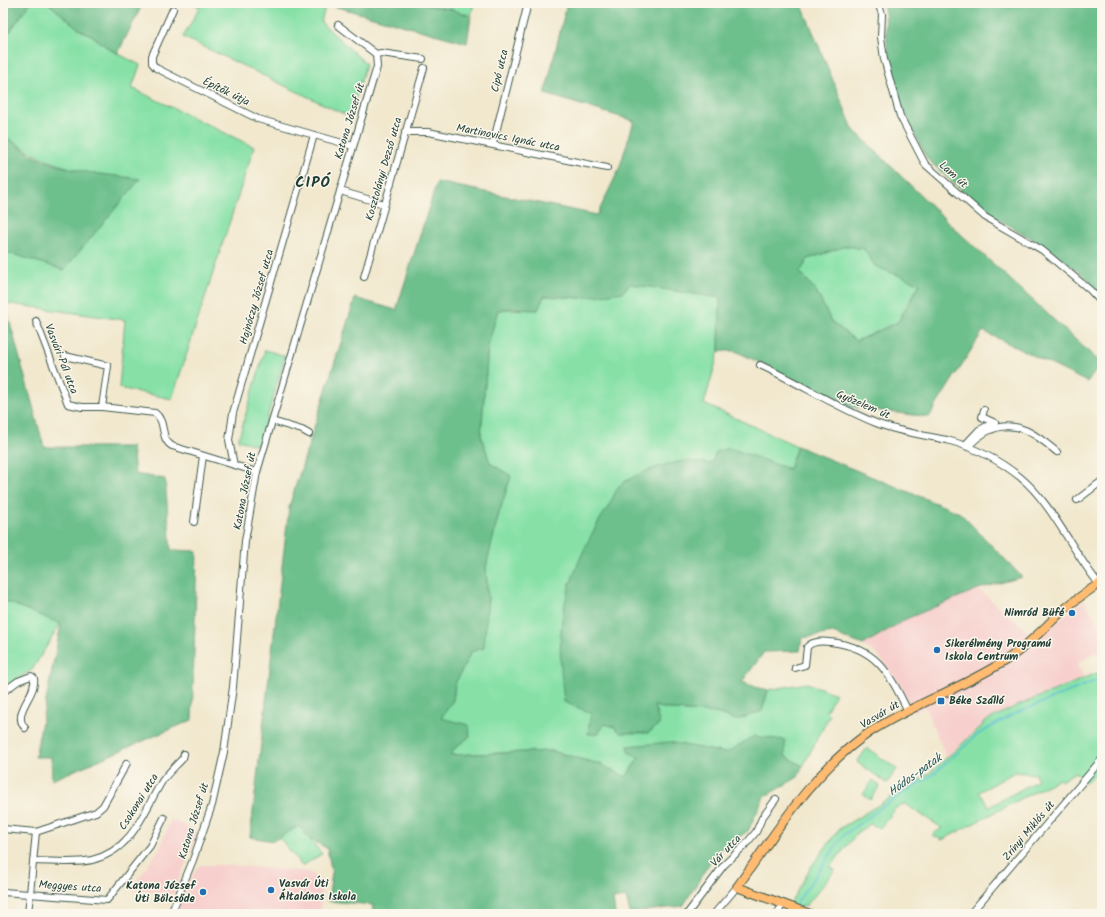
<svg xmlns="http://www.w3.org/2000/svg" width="1105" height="917" viewBox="0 0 1105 917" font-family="Kalam,sans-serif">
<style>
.built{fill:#f7d0cd}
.green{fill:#87e1a7;stroke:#538f6e;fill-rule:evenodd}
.forest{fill:#6dbf8c;stroke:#467e60;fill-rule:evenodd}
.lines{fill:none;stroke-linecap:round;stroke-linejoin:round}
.stream{stroke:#54bcd1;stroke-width:1.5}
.minor-casing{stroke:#3e574b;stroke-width:8}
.major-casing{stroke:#3e574b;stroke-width:10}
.minor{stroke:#fff;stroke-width:6}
.major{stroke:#febb71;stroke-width:8}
.poi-dot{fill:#1f6fb2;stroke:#fbf7ec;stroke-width:1.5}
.labels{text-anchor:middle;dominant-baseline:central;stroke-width:3;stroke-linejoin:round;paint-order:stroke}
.street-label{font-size:11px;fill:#1f3d34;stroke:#fbf7ec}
.poi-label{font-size:11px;font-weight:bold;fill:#1f3d34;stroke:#fbf7ec;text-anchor:start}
.water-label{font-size:12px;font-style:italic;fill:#2c5d5b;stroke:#fbf7ec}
.district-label{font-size:15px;font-weight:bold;letter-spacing:1px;fill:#1f3d34;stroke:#fbf7ec}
</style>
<rect width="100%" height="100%" fill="#fbf7ec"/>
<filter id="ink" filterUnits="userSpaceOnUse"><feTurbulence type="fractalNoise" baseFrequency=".025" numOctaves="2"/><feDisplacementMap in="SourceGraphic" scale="8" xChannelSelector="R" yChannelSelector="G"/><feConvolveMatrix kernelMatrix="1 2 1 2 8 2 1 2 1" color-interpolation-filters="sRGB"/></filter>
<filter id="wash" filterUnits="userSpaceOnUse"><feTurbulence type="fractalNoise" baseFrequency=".012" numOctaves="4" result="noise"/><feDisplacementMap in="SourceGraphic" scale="16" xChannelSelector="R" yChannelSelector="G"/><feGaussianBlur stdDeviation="0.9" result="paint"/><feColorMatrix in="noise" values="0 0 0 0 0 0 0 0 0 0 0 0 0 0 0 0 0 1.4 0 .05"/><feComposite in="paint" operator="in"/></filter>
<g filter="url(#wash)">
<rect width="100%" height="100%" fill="#f1e8ce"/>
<g class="built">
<path d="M978,589l58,50 48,-39 18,29v31l-7,-8 -18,12 8,14 -73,30 -29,15v2l-37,32 -21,-50 -11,5 -16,-31 -21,-27 -14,-9 43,-26z"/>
<path d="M171,819l27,13 -25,62 -41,-5 27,-40z"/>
<path d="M201,865h27l82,7 12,11 -2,31h-145l20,-43 2,-4z"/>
</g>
<g class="green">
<path d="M30,3h18l32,27 13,6 16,13 31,16 -8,23 122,59 -82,252 -53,-11 6,-68 -122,-17v-52l61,19 18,-99c-33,-8 -51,-17 -79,-36v-94z"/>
<path d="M191,3l135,1 -5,18 45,42 -16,53 -167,-80 17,-30z"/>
<path d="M425,3h49l-3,13 -21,-7 -21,-3z"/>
<path d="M846,246l18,3 11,17 45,17 -22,39 -42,19 -25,-20 -15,-30 -16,-19 8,-13z"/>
<path d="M630,284l90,14 -1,53 -15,53 93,42 -8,23 -60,-21 -18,16 -24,-3 -69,26 -5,13 -15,23 -29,63 22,127 -3,20 16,-9 11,3 38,-21 21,4 42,3 21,7 25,-9 6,-21 39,-7 29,11 -10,17 4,4 -27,51 -18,-10 -30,-20 -29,17 -24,-4 -63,8 -13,21 -24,-13 -50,-14 -102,4 6,-8 14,-11 -29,-18 12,-18 2,-16 16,-32 17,-52 -2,-33 13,-54 12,-37 -21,-13 -9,-28 7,-89 8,-32 6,-5 36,1 6,-14 37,2z"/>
<path d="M265,350l20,6 -26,90 -21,-6z"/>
<path d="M3,600l58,23 -29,47 -29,18z"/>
<path d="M1102,671v96l-16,16 -11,-11 -14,9 -2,-2 -117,61 -10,-5 10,-7 -37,-24 -13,6 2,1 -14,17 -10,-4 -12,8 -28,35 5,3 -29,36 -3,-1 -5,9h-14l27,-47 28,-38 71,-43 22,-15 51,-46 -1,-2 30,-15zM1015,772l20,2 3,6 -49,27 -10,-15z"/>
<path d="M867,748l30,21 -10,14 -30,-21z"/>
<path d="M873,780l7,6 -10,14 -7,-6z"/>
<path d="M299,826l23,28 -20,12 -23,-29z"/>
</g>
<g class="forest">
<path d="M3,3h27l-27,38z"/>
<path d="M48,3h95l-25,50 -9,-4 -16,-13 -13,-6z"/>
<path d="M322,3h103l4,3 21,3 21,7 -4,27z"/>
<path d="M567,3h234l52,126 98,96 151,139 -15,18 -104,-51 -54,86 -86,-11 -78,-41 -30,-14h-16l1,-53 -90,-14 -7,8 -42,6 -37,-2 -6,14 -25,-2 -15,2 -10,36 -7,89 9,28 21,13 -12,37 -13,54 2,33 -4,48 -13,4 -16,32 -2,16 -12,18 28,7 1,11 -14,11 -6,8 102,-4 50,14 24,12 13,-20 -11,-5v-6l41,-4 57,11 28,-17 31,4v16l18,10 -5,11 -34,20 -16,34 -31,20 -34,55 -53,7 -4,-16 -13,2 2,15h-243l1,-9 -45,-4 4,-28 -5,-25 -16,-8 -12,-14 -26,15 -23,-4 39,-330 66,-209 41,12 41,-128 160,33 22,-46 15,-48 -89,-27zM846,246l18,3 11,17 45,18 -22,38 -42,19 -25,-20 -15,-30 -16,-19 8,-13z"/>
<path d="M882,3h220v294l-16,-19 -38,-30 -62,-36 -58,-52 -23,-45 -17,-57 -3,-46z"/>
<path d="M3,131v4c9,6 17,12 26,18 33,19 74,21 111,26l-76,91 -61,-19z"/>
<path d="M3,303l2,1 39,143h88l3,27 30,5 6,71 26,1 -5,169 -140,60 -1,-23h-16l26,-133 -58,-24z"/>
<path d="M797,446l163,67 62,64 -44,12 -72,30 -43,26 -30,-12 -31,5 -2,13 -36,1 -22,30 16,6 10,2 -6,21 -25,9 -21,-7 -42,-3 -20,-4 6,18 -12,9h-28l-5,-6 -10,-3 -7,10h-10l3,-21 -27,-11c-3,-29 -6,-60 -1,-88 5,-33 25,-77 43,-104 4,-5 10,-21 13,-24 14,-12 49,-24 68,-25 8,0 16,2 24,3l5,-12 13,-4 60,21z"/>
</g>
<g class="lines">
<g class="stream">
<path d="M795,905l49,-70 38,-28 52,-33 43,-39 35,-20 90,-37"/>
<path d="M791,914l2,-4"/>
</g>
</g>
</g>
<g filter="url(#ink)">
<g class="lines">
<defs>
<g id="minor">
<path d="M878,3l4,11 -1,23 3,22 16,57 25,48 60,53 57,33 48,40 12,13"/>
<path d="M173,9l-21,47v7l4,5 102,51 95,27"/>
<path d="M338,25l38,29 5,-1 42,6"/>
<path d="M405,132h23l179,36"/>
<path d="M493,144l35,-141"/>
<path d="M340,191l44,13"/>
<path d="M364,277l60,-209"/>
<path d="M36,321l32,83 14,3h20l53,6c12,9 4,25 17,33l85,26"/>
<path d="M65,356l43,10 -6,41"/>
<path d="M760,365c39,18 76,42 116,58 23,9 47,12 71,17 26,7 52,20 73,37 32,26 52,74 79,107"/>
<path d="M984,410l-2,7 13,6"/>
<path d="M272,421l30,9 7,4"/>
<path d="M965,445l14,-15 14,-7"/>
<path d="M968,447c6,-7 14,-13 22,-17 27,-12 48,6 67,22"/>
<path d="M234,465l-5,-25 4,-27 81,-278"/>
<path d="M1077,500l25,-19"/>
<path d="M194,522l9,-66"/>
<path d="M795,668l10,-3 2,-18c5,-6 16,-6 23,-5 47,5 59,31 78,69"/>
<path d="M3,692l15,-11 13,-5 3,2c3,17 -23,35 -9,50"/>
<path d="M3,829l33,3 60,-20 7,-6 24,-43"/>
<path d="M33,861c19,0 40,3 59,-1 40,-10 50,-45 69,-77 5,-9 15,-17 22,-25l1,-4"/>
<path d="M3,892l104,8 43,-54 14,-28"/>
<path d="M28,914l8,-82"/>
<path d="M171,914l22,-54 19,-55 12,-53 9,-65 12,-146 12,-69 115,-389 5,-16 -1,-13"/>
<path d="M687,914l37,-49 22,-21 10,-12 6,-14 14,-19"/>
<path d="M714,914l23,-27"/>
<path d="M777,914l6,-10"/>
<path d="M970,914l132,-155"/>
</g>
<path id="major" d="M810,914l-73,-27c39,-54 76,-117 133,-155 43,-28 93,-44 136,-72 19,-12 34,-28 50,-43 14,-14 30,-25 46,-35"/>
</defs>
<use href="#minor" class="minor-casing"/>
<use href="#major" class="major-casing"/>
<use href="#minor" class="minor"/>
<use href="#major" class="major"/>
</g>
</g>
<g class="poi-dot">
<circle cx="1072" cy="613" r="4"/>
<circle cx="937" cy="650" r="4"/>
<rect x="937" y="697" width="8" height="8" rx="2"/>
<circle cx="271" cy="890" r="4"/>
<circle cx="203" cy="892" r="4"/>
</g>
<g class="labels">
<g class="street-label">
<text transform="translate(500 71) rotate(-77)">Cipó utca</text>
<text transform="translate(226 92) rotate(26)">Építők útja</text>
<text transform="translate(350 121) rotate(-73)">Katona József út</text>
<text transform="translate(508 138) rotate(11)">Martinovics Ignác utca</text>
<text transform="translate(384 169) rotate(-74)">Kosztolányi Dezső utca</text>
<text transform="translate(953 175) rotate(42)">Lam út</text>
<text transform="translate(257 297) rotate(-74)">Hajnóczy József utca</text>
<text transform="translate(61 359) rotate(69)">Vasvári Pál utca</text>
<text transform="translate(863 405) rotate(23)">Győzelem út</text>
<text transform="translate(245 491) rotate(-79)">Katona József út</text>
<text transform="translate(880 715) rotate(-31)">Vasvár út</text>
<text transform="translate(139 802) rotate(-58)">Csokonai utca</text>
<text transform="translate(194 821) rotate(-73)">Katona József út</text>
<text transform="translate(1029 831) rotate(-50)">Zrínyi Miklós út</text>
<text transform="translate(726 851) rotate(-47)">Vár utca</text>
<text transform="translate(70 887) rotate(4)">Meggyes utca</text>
</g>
<g class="poi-label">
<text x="1064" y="613" text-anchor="end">Nimród Büfé</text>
<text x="945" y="644">Sikerélmény Programú<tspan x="945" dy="13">Iskola Centrum</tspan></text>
<text x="949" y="701">Béke Szálló</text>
<text x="279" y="884">Vasvár Úti<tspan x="279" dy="13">Általános Iskola</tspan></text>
<text x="195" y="886" text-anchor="end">Katona József<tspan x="195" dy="13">Úti Bölcsőde</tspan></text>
</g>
<g class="water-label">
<text transform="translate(915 775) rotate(-36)">Hódos-patak</text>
</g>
<g class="district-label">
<text x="313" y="183">CIPÓ</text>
</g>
</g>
<rect width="1105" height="917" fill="none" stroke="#fbf7ec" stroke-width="16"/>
</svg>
